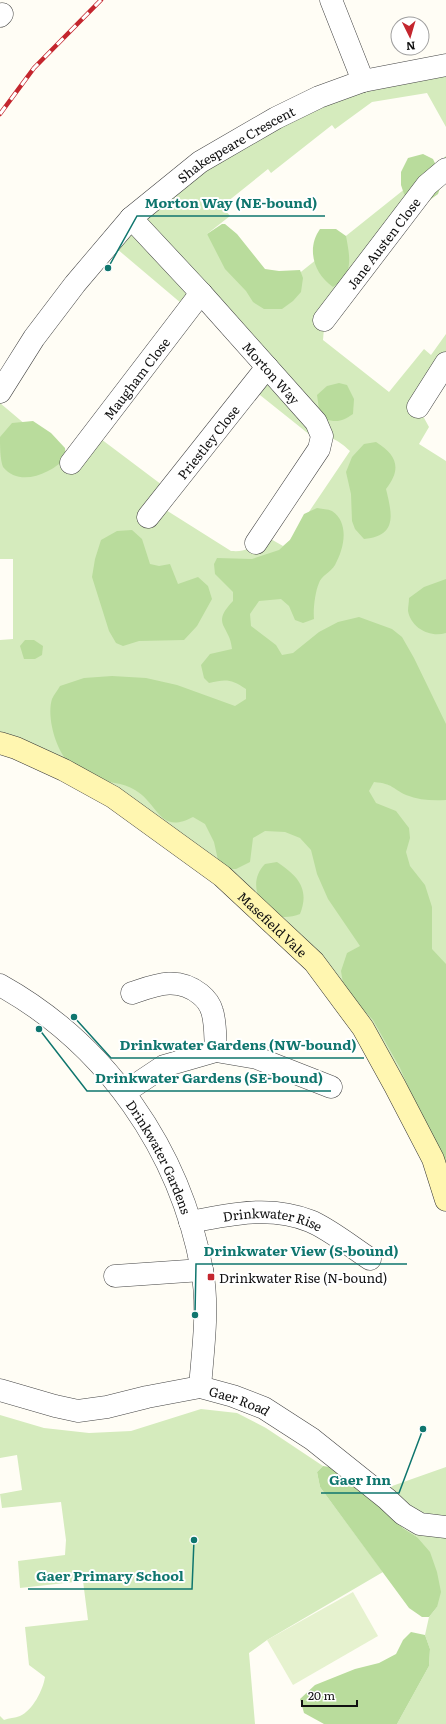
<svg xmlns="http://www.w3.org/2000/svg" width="446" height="1724" viewBox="0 0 446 1724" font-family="Literata,serif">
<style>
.green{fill:#d5ebbd}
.forest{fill:#b9dc9c}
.pitch{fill:#e6f2cf}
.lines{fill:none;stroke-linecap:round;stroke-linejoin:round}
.street-casing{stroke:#444;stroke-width:23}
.secondary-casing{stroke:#333;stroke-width:23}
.street{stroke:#fff;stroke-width:22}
.secondary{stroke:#fff6b0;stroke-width:22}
.rail-casing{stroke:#c4262e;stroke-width:4.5}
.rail{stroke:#fff;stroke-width:3;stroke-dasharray:9;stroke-linecap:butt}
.poi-dot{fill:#c4262e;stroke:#fff;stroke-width:1.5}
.labels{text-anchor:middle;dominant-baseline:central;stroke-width:4;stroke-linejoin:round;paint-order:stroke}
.street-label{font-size:13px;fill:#111;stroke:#fff}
.poi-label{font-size:13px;fill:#111;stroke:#fff;text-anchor:start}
.leader{fill:none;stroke:#0f766e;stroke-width:1.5}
.callout-dot{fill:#0f766e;stroke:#fff;stroke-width:1.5}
.callout-label{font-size:14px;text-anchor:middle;font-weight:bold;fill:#0f766e;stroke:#fff;stroke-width:4;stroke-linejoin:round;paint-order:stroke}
</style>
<rect width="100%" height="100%" fill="#fffdf5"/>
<g class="green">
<path d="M446,65v62l-19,-34 -55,9 -37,27 -3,-4 -61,48 -3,-4 -46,37 8,10 -23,18 55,69 184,-147v19l-122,153 -1,12 66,52 35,-43 7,6 15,-21v29l-28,44 11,20 -10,17 27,17v739l-132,-238 -147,-127 -167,-92v-103l13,-1v-80h-13v-156l71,60 22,-30 77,58 -12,14 73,46c18,1 20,-3 31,-17l21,12 7,-6 60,-89c-14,-13 -20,-15 -40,-16l-60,-48 17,-21 -66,-73 -13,16 -78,-66 166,-125z"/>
<path d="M201,1409l36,4 29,15 57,38 -6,6 3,15 63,85 -116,68 -18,13 6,71h-255v-8l4,4c5,-2 11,-2 16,-4 13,-6 23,-26 25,-39l-16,-12 -4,-38 63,-7 -5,-39 -63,7 -2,-27 47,-6 1,-15 -5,-38 -59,6 -2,-14 22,-4 -5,-35 -17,3v-43l44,13 45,5 42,-2z"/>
<path d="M446,1467v257h-49l32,-58 1,-17 -5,-14 4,-18 8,-10 -20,-70c-22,-14 -29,-23 -39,-46z"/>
</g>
<g class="forest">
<path d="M423,154l10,5 7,15 1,11 -3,9 -11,8 -15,-1 -8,-7 -3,-9v-13l7,-14z"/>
<path d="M222,224h3l12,10 28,35 14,2 21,-1 3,8 -2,14 -8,9 -11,8h-18l-11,-7 -7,-11 -21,-22 -18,-35z"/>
<path d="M320,229h16l10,7c4,22 8,38 -13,51 -19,-13 -27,-38 -13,-58z"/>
<path d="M339,383l8,2 7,14 -1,15c-10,7 -16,9 -28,5l-6,-10 -2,-14 10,-9z"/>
<path d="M33,421l18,12 14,15 1,10c-15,15 -46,30 -63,9 -3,-7 -3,-22 -3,-30l12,-14z"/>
<path d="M376,442c21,13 26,27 10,47 6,25 12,47 -22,50l-9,-10 -3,-8 -1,-27 -5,-22 6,-15 12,-13z"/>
<path d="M317,508c5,1 11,1 15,3 18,12 12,38 3,54 -4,7 -14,11 -16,18 -4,9 -6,27 -5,36l-11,4 -8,-3 -6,-14 -8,-7 -22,2 -9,13 1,12 25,19 6,10 11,-2 26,-21 19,-10 21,-5 33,12 10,8 12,21 32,66v76c-14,1 -27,0 -40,-5 -15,-7 -12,-11 -32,-13l-5,9 7,12 20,8 13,17 1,10 -4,14 4,14 15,19 7,22v42l14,15v211l-46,-107 -27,-48 -29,-31 -3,-18 6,-18 13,-7 -32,-47 -11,-25 -6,-24 -11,-12 -15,-6 -20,-1 -12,7 -3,24 -14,7h-9l-9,-9 -4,-18 -9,-18 -12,-7c-34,18 -34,-13 -58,-27 -12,-8 -28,-7 -41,-12 -7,-3 -16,-7 -22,-12 -15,-12 -26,-48 -20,-67 2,-5 6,-9 8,-13l24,-8 28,-2 34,2 31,7 58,21 11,-7v-10c-15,-10 -20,-10 -37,-6l-5,-5 -3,-13 9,-11 22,-5c-2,-24 -22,-24 1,-48v-9l-18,-18 -1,-10 3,-6 35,1 27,-9 11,-10 14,-26z"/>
<path d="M132,530l10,9 8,25 9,2 11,-2 8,20 20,-7 10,9 4,13 -15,27 -13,14 -45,1 -16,5 -7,-3 -7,-12 -17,-54 3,-18 6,-19 16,-9z"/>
<path d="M446,579v54c-16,5 -35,-5 -38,-22 0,-4 1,-9 1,-13l15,-11z"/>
<path d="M25,640h9l9,6 -1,9 -7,4h-11l-4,-13z"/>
<path d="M277,862c21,14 33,27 23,52 -8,3 -20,5 -27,0 -18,-12 -23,-35 -8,-50z"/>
<path d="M323,1466l13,2 51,44 16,16 14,9 13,15 7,20 4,20 -4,15 -8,10h-7l-13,-9 -89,-121 -3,-15z"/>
<path d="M411,1632l14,3 5,14 -1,17 -32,58h-73l-20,-11 -4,-14 15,-14 40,-16 24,-6 17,-9 7,-14z"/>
</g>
<path class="pitch" d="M353,1592l25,44 -85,49 -26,-45z"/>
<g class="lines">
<defs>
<g id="street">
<path d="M331,0l32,81"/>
<path d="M0,16l2,-2"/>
<path id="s1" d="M131,218l70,75 115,129 6,14 -3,13 -63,94"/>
<path id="s2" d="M324,320l103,-135 19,-16"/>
<path id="s3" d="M0,392l34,-54 41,-54 56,-66 69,-56 76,-44 43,-21 44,-16 83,-16"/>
<path d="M418,407l28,-44"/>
<path id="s4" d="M71,463l130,-170"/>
<path id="s5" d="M148,517l119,-150"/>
<path id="s6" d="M0,985c106,59 180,165 202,285 7,38 1,79 -2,117"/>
<path d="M132,993c24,-8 45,-17 68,1 5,4 10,10 12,17 4,12 3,28 4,40"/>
<path d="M125,1092l39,-26 52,-15 41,7 74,29"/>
<path id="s7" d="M190,1222c40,-8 81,-17 120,-1 18,7 43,27 60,38"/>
<path d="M115,1276l87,-6"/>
<path id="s8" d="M0,1390l55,16 23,5 29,-4 40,-10 53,-10 33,9 31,12 48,31 75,60 16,15 17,10 26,3"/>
</g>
<g id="secondary">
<path id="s9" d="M0,743l16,5 48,22 49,27 109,79 92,86 49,66 32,58 38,73 13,41"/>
</g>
</defs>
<use href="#street" class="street-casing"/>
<use href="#secondary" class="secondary-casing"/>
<use href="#street" class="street"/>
<use href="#secondary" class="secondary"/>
<defs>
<path id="rail" d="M0,114l34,-46 67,-68"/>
</defs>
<use href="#rail" class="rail-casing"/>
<use href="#rail" class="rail"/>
</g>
<rect class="poi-dot" x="207" y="1273" width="8" height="8" rx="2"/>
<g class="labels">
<g class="street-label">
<text stroke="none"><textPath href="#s3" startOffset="347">Shakespeare Crescent</textPath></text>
<text stroke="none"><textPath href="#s2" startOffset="97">Jane Austen Close</textPath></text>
<text stroke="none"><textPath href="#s1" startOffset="209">Morton Way</textPath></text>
<text stroke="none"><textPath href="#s4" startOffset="107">Maugham Close</textPath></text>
<text stroke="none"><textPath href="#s5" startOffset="96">Priestley Close</textPath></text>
<text stroke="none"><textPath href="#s9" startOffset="330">Masefield Vale</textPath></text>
<text stroke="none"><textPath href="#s6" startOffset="239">Drinkwater Gardens</textPath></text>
<text stroke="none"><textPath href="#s7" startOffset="84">Drinkwater Rise</textPath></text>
<text stroke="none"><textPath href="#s8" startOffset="247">Gaer Road</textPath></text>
</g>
<g class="poi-label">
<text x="219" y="1277">Drinkwater Rise (N-bound)</text>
</g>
</g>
<path class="leader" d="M108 268L137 216H325M74 1017L111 1058H364M39 1029L87 1091H331M195 1315L196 1264H407M423 1429L399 1493H321M194 1540L192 1589H28"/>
<g class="callout-dot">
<circle cx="108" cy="268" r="4"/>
<circle cx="74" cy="1017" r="4"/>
<circle cx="39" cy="1029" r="4"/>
<circle cx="195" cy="1315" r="4"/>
<circle cx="423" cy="1429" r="4"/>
<circle cx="194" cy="1540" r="4"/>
</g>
<g class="callout-label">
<text x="231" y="208">Morton Way (NE-bound)</text>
<text x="238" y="1050">Drinkwater Gardens (NW-bound)</text>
<text x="209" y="1083">Drinkwater Gardens (SE-bound)</text>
<text x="301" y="1256">Drinkwater View (S-bound)</text>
<text x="360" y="1485">Gaer Inn</text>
<text x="110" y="1581">Gaer Primary School</text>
</g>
<g transform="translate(410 36) rotate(175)"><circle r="19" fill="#ffffff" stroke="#a0a0a0"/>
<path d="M0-3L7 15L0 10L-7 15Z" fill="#c4262e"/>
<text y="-6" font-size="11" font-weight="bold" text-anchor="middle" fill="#111111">N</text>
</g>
<path d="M302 1700v6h55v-6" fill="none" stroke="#111111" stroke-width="2"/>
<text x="308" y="1700" font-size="12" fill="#111111" stroke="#ffffff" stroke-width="3" paint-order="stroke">20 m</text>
</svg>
